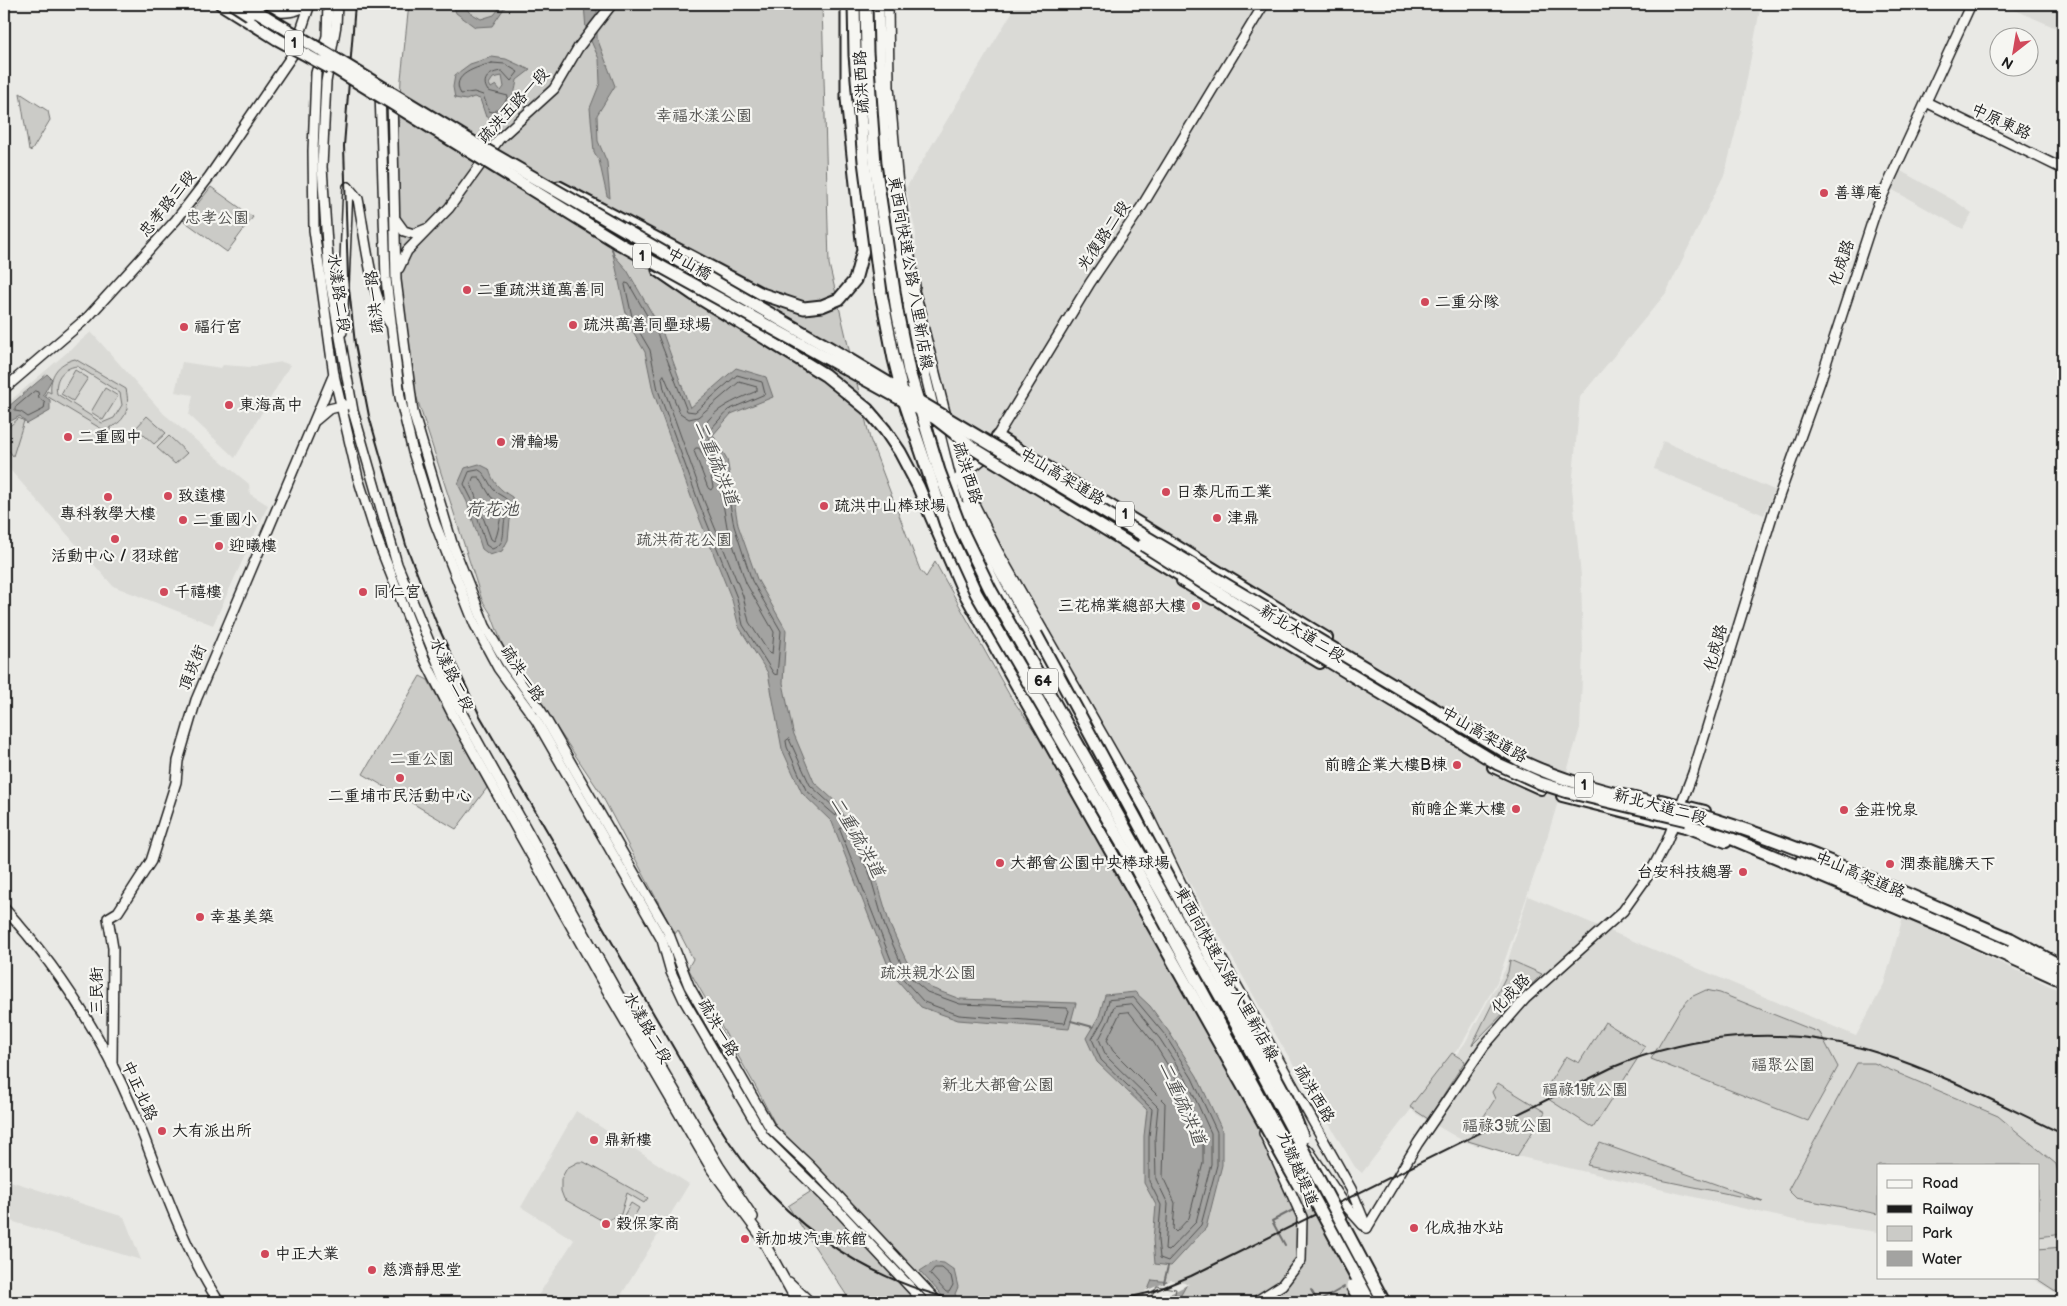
<svg xmlns="http://www.w3.org/2000/svg" width="2067" height="1306" viewBox="0 0 2067 1306" font-family="'Balsamiq Sans','LXGW WenKai TC',sans-serif">
<style>
.built{fill:#dadad6}
.green{fill:#cbcbc7;stroke:#747472;fill-rule:evenodd}
.water{fill:#a3a3a1;stroke:#6d6d6c;fill-rule:evenodd}
.pier{fill:#e9e9e5}
.lines{fill:none;stroke-linecap:round;stroke-linejoin:round}
.shore{stroke:#525251;stroke-width:1}
.stream{stroke:#6d6d6c;stroke-width:2}
.secondary-casing{stroke:#1c1c1c;stroke-width:12}
.primary-casing{stroke:#1c1c1c;stroke-width:14}
.highway-casing{stroke:#1c1c1c;stroke-width:15}
.secondary{stroke:#f6f6f2;stroke-width:9}
.primary{stroke:#f6f6f2;stroke-width:10}
.highway{stroke:#f6f6f2;stroke-width:11}
.rail{stroke:#1c1c1c;stroke-width:2}
.highway-bridge-casing{stroke:#1c1c1c;stroke-width:15;stroke-linecap:butt}
.highway-bridge{stroke:#f6f6f2;stroke-width:11}
.poi-dot{fill:#d1495b;stroke:#f6f6f2;stroke-width:2}
.labels{text-anchor:middle;dominant-baseline:central;stroke-width:4.5;stroke-linejoin:round;paint-order:stroke}
.shield{fill:#f6f6f2;stroke:#5d5d5c;stroke-width:1}
.shield-label{font-size:15px;font-weight:bold;fill:#1c1c1c}
.street-label{font-size:16px;fill:#1c1c1c;stroke:#f6f6f2}
.park-label{font-size:16px;fill:#51514f;stroke:#f6f6f2}
.poi-label{font-size:16px;fill:#1c1c1c;stroke:#f6f6f2;text-anchor:start}
.water-label{font-size:18px;font-style:italic;fill:#525251;stroke:#f6f6f2}
</style>
<rect width="100%" height="100%" fill="#e9e9e5"/>
<filter id="ink" filterUnits="userSpaceOnUse"><feTurbulence type="fractalNoise" baseFrequency=".02" numOctaves="2"/><feDisplacementMap in="SourceGraphic" scale="10" xChannelSelector="R" yChannelSelector="G"/><feConvolveMatrix kernelMatrix="1 2 1 2 8 2 1 2 1" color-interpolation-filters="sRGB"/></filter>
<g filter="url(#ink)">
<g class="built">
<path d="M1017,4h744l-20,106 -16,63 -59,120 -86,104 -8,91 9,88 2,76 -3,76 -33,110 -49,142 -35,62 -101,131 -7,-6 -75,-125 -241,-425 -72,-134 -51,-206v-43l-10,-46z"/>
<path d="M2002,4h61v27l-57,-25z"/>
<path d="M1899,170l56,31 17,12 -9,16 -72,-40z"/>
<path d="M91,332l73,82 85,70 1,10 18,11 -55,120 -100,-39 -109,-123v-57z"/>
<path d="M182,362l39,6 2,-3 28,2 31,-5 8,3 -55,93 -46,-43 4,-20 -18,-3z"/>
<path d="M1663,441l111,49 -10,25 -110,-46z"/>
<path d="M1528,896l328,140 28,-52 19,-67 160,75v305l-34,-20h9v-112h-160v67l-80,-11 -281,-65 -52,-14 -52,-30 52,-69 40,-73z"/>
<path d="M576,1111l113,73 -72,118h-83l40,-62 -53,-33z"/>
<path d="M4,1179l120,38 17,43 -137,-41z"/>
</g>
<g class="green">
<path d="M409,4h413l7,260 41,175 50,131 6,7 9,-15 75,134 85,120 271,486h-515l-63,-96 22,-14 -53,-103 -69,-121 5,-9 -15,-29 -3,4 -75,-142 -96,-143 -13,-35 -9,-14 -69,-214 -19,-169 7,-138z"/>
<path d="M20,93l28,18 2,9 -18,30 -3,1z"/>
<path d="M211,187l42,30 -26,35 -43,-31z"/>
<path d="M75,359l51,30c4,18 1,32 -17,39l3,2 -2,4 -65,-39 2,-4 4,2c-2,-17 7,-30 24,-34zM77,366l43,27 2,12 -8,13 -12,5 -45,-29c-3,-14 5,-26 20,-28z"/>
<path d="M75,370l13,8 -15,23 -12,-7z"/>
<path d="M105,388l13,8 -15,24 -12,-8z"/>
<path d="M147,416l19,17 -12,11 -18,-16z"/>
<path d="M19,418l5,3 -11,35 -9,-12v-13z"/>
<path d="M169,436l18,17 -12,11 -18,-16z"/>
<path d="M420,676l8,4 59,108 -31,41 -93,-55z"/>
<path d="M1510,960l32,14 -70,71 36,-73z"/>
<path d="M1706,990l14,3 100,40 18,34 -30,54 -157,-62 30,-51 10,-11z"/>
<path d="M1605,1022l40,25 -52,81 -51,-33 24,-39 13,7z"/>
<path d="M1452,1053l13,8 -37,58 -18,-12z"/>
<path d="M1857,1063h17l124,53 58,48 7,27v43l-25,3v-72h-160v49l-82,-16 -8,-8z"/>
<path d="M1498,1083l47,29 -28,44 -49,-15 27,-42 -3,-7z"/>
<path d="M1600,1143l163,58 -176,-36z"/>
<path d="M578,1162h6l64,36 -4,5 -17,-10 -6,21 -13,6h-7l-37,-21 -3,-8v-12l6,-11z"/>
<path d="M631,1203l8,5 -9,16 -8,-5z"/>
<path d="M2063,1247v49l-29,-19h4v-28z"/>
</g>
<g class="water">
<path d="M453,4h10l6,8 12,7 13,-4 9,-11h4l-15,22 -17,1 -19,-14z"/>
<path d="M584,4h13v34l18,48 -18,29 1,26 9,21 3,36 -3,-2 -8,-36 -5,-8 -4,-44 10,-25 -1,-24 -13,-29z"/>
<path d="M492,57l14,2 24,11 -13,10c-3,19 -6,26 -21,37h-10l-6,-18 -6,-2 -8,3 -11,-2 -2,-11 2,-12 15,-11zM502,76l2,11 -3,4 -5,-6 -5,3 -2,-4 4,-6z"/>
<path d="M613,254l14,16 35,61 28,77 46,-40 30,9 7,20 -42,17 -18,21 14,24 11,66 19,54 29,51 -3,53 10,49 21,50 23,21 37,68 16,54 16,35 10,15 15,13 29,11 116,4 -7,26 -111,-9 -37,-13 -30,-34 -59,-151 -30,-29 -20,-44 -14,-76 -29,-46 -7,-27 -38,-95 -41,-114 -8,-39 -17,-29z"/>
<path d="M47,374l5,5 -9,16 7,5v11l-23,13 -7,-8 -9,5 -2,-15z"/>
<path d="M479,464l10,5c4,14 10,20 23,28l3,9 -5,14 -2,20 -6,11 -12,4 -8,-6 -15,-47 -9,-18 7,-16z"/>
<path d="M1135,992l15,14 19,26 28,44 25,54v35l-16,63 -35,38 -16,-2 -2,-24 3,-35 -12,-22v-47l3,-26 -50,-48 -11,-24 13,-22 6,-21z"/>
<path d="M934,1262l10,1 10,7 4,17 -3,7 4,8h-11l-28,-31z"/>
<path d="M1152,1280l35,4 -10,18h-34z"/>
</g>
<path class="pier" d="M1171,1280l18,4 -27,14 -21,4 4,-11z"/>
<g class="lines">
<g class="shore">
<path d="M492,63l13,1 13,8 -7,9 -9,-10c-12,1 -22,8 -14,20l20,5 -4,8 -11,8 -4,-1 -6,-16 -9,-3 -13,2c-12,-20 17,-27 31,-31z"/>
<path d="M626,283l3,1 28,49 30,78 8,1 42,-37 25,7 3,12 -37,16 -19,21 -1,5 14,25 12,65 18,55 29,50 -4,44 -3,-1 -31,-49 -6,-27 -38,-95 -41,-113 -8,-40 -17,-29 -8,-36z"/>
<path d="M664,375l16,38 9,6 9,-2 41,-35 18,5v4c-19,8 -54,21 -55,45l14,27 11,64 19,56 28,49 -2,22 -3,-1 -20,-31 -6,-26 -39,-95 -40,-112 -2,-11z"/>
<path d="M35,391l3,1 1,6 6,5 -1,6 -16,8 -7,-5 -6,-1v-3z"/>
<path d="M696,448h3l10,18 4,21 -2,3 -3,-2 -14,-37z"/>
<path d="M479,470c8,4 9,14 16,21 4,5 13,6 14,13 1,5 -3,10 -4,15 -3,12 2,25 -13,30l-6,-4 -14,-45 -8,-16 5,-12z"/>
<path d="M474,477h5l12,20 12,8c-2,8 -5,32 -9,36l-3,-2 -20,-55z"/>
<path d="M789,739l21,46 23,21 4,7 -1,3 -30,-26 -19,-43 -1,-6z"/>
<path d="M842,827l3,1 24,44 16,55 16,36 11,16 15,13 33,12 107,4 2,3 -4,12 -106,-8 -35,-13 -29,-32 -55,-140z"/>
<path d="M1134,998l31,37 27,43 25,54v33l-16,60 -33,36 -8,-3 -2,-18 3,-35 -12,-24v-44l3,-28 -51,-49 -9,-21 12,-21 5,-18z"/>
<path d="M1132,1004l28,35 27,42 24,52v31l-15,58 -28,29 -3,-1 3,-46 -12,-25 -1,-42 3,-30 -52,-51 -7,-17 10,-19 5,-14z"/>
<path d="M1129,1012l25,31 26,42 23,49v29l-14,55 -13,14 -3,-3 2,-26 -12,-26 2,-74 -52,-52 -6,-11 13,-27z"/>
<path d="M935,1268h7l9,8 2,9 -4,7h-3l-16,-18z"/>
<path d="M1148,1302l9,-16 19,3 -3,13"/>
</g>
<g class="stream">
<path d="M612,249l2,7"/>
<path d="M1071,1021l22,6"/>
<path d="M1285,1245l-13,-24 21,-11"/>
<path d="M1164,1283l4,-17"/>
<path d="M1311,1290l7,12"/>
<path d="M1318,1302l26,-15"/>
</g>
<defs>
<g id="secondary">
<path d="M328,4l-1,32 -11,37 -3,78 1,79 20,145 24,103 21,66 45,114 32,63 148,264 108,185 48,65 37,67"/>
<path d="M337,4l-1,21 -10,57 -4,85 7,108 24,136 44,153 52,126 173,311 97,165 34,51"/>
<path d="M888,4l1,83 9,98 17,102"/>
<path d="M270,11c16,3 26,1 40,-7"/>
<path d="M380,91l6,188 14,118 13,55 22,71 40,102 23,43 38,52 126,220 9,32 13,28 80,137 70,69 90,96"/>
<path d="M392,98l4,182 17,132 39,131 33,83 23,39 33,46 127,221 21,54 82,143 39,37 128,136"/>
<path d="M1926,102l137,67"/>
<path d="M348,187l10,12c7,35 12,98 33,126"/>
<path d="M396,220l8,11 10,3 12,-5"/>
<path d="M893,235l23,104"/>
<path d="M399,268l8,-17 42,-43 50,-69 55,-50 24,-41 34,-44"/>
<path d="M919,310l44,173"/>
<path d="M342,332l6,-145"/>
<path d="M924,369l29,118"/>
<path d="M4,389l84,-72 88,-97 33,-43 84,-123 17,-50"/>
<path d="M316,420l13,-11 17,-4"/>
<path d="M956,480l27,-21 107,-176 52,-77 122,-202"/>
<path d="M961,506c31,84 83,160 128,237"/>
<path d="M975,506l22,44 149,261 47,97 158,281 16,39"/>
<path d="M4,908c54,59 99,130 130,204 26,64 47,132 85,190"/>
<path d="M112,1065l1,-117 -5,-30 10,-6 33,-51 25,-79 2,-21 18,-61 138,-326"/>
<path d="M1309,1151l37,55 17,19"/>
<path d="M1367,1228l51,-85 66,-97 41,-47 98,-88 27,-38 17,-32 26,-68 80,-260 47,-131 56,-172 95,-206"/>
<path d="M789,1282l21,20"/>
<path d="M1255,1302l27,-17 19,-25 1,-43 -38,-84c2,-12 12,-15 23,-15l2,3"/>
</g>
<g id="primary">
<path d="M264,4l13,8"/>
<path d="M997,436l330,202"/>
<path d="M1182,581l31,18"/>
<path d="M1232,610l88,53"/>
<path d="M1493,767l48,22"/>
<path d="M1562,796l127,32 37,14"/>
<path d="M1661,800l44,11"/>
</g>
<g id="highway">
<path d="M221,4l56,35"/>
<path d="M878,4c1,101 8,214 42,310"/>
<path d="M559,187l203,107 42,14 18,-2 17,-7 16,-19 8,-30 -16,-151v-95"/>
<path d="M877,227l9,38"/>
<path d="M658,270l35,24 132,81 42,34 18,21 15,22 18,34 45,104 202,357"/>
<path d="M900,309l25,64"/>
<path d="M961,478l20,58 55,98"/>
<path d="M952,483l7,31"/>
<path d="M1125,541l68,42"/>
<path d="M1207,592l31,21"/>
<path d="M1295,632l204,123 28,15 24,10"/>
<path d="M1009,634l50,91"/>
<path d="M1687,820l263,110 113,51"/>
<path d="M1802,860l101,40 148,68"/>
<path d="M2011,939l52,28"/>
</g>
</defs>
<use href="#secondary" class="secondary-casing"/>
<use href="#primary" class="primary-casing"/>
<use href="#highway" class="highway-casing"/>
<use href="#secondary" class="secondary"/>
<use href="#primary" class="primary"/>
<use href="#highway" class="highway"/>
<g class="rail">
<path d="M355,4l-11,142 4,133 7,65 14,72 37,129 30,77 44,94 238,408c55,92 141,155 246,178"/>
<path d="M2061,1165l2,-16"/>
<path d="M1111,1302l41,-10 39,-16 420,-208c85,-36 179,-43 267,-15 64,20 125,53 185,81"/>
</g>
<defs>
<g id="highway-bridge">
<path d="M233,4l17,11"/>
<path d="M245,4l239,145 344,198 695,415c61,29 129,38 193,58 99,31 199,78 295,119"/>
<path d="M854,4l1,51 9,106 17,132 13,66 11,44 44,131 27,59 152,261 242,448"/>
<path d="M866,4l1,48 8,112 22,147 12,60 30,100 22,58 29,60 246,435 148,278"/>
<path d="M277,39l53,29"/>
<path d="M325,62l295,182 313,173"/>
<path d="M935,418l41,32 149,91"/>
<path d="M1143,545l141,89 214,130 42,19 28,9 119,28"/>
<path d="M1036,634l251,464 16,40"/>
<path d="M1165,947l134,239"/>
<path d="M1352,1286l9,16"/>
</g>
</defs>
<use href="#highway-bridge" class="highway-bridge-casing"/>
<use href="#highway-bridge" class="highway-bridge"/>
</g>
</g>
<g class="poi-dot">
<circle cx="1824" cy="193" r="5"/>
<circle cx="467" cy="290" r="5"/>
<circle cx="1425" cy="302" r="5"/>
<circle cx="573" cy="325" r="5"/>
<circle cx="184" cy="327" r="5"/>
<circle cx="229" cy="405" r="5"/>
<circle cx="68" cy="437" r="5"/>
<circle cx="501" cy="442" r="5"/>
<circle cx="1166" cy="492" r="5"/>
<circle cx="168" cy="496" r="5"/>
<circle cx="108" cy="497" r="5"/>
<circle cx="824" cy="506" r="5"/>
<circle cx="1217" cy="518" r="5"/>
<circle cx="183" cy="520" r="5"/>
<circle cx="115" cy="539" r="5"/>
<circle cx="219" cy="546" r="5"/>
<circle cx="164" cy="592" r="5"/>
<circle cx="363" cy="592" r="5"/>
<circle cx="1196" cy="606" r="5"/>
<circle cx="1457" cy="765" r="5"/>
<circle cx="400" cy="778" r="5"/>
<circle cx="1516" cy="809" r="5"/>
<circle cx="1844" cy="810" r="5"/>
<circle cx="1000" cy="863" r="5"/>
<circle cx="1890" cy="864" r="5"/>
<circle cx="1743" cy="872" r="5"/>
<circle cx="200" cy="917" r="5"/>
<circle cx="162" cy="1131" r="5"/>
<circle cx="594" cy="1140" r="5"/>
<circle cx="606" cy="1224" r="5"/>
<circle cx="1414" cy="1228" r="5"/>
<circle cx="745" cy="1239" r="5"/>
<circle cx="265" cy="1254" r="5"/>
<circle cx="372" cy="1270" r="5"/>
</g>
<g class="labels">
<g class="shield">
<rect x="285" y="30.5" width="18" height="25" rx="4"/>
<rect x="633" y="243.5" width="18" height="25" rx="4"/>
<rect x="1116" y="501.5" width="18" height="25" rx="4"/>
<rect x="1028" y="668.5" width="30" height="25" rx="4"/>
<rect x="1575" y="772.5" width="18" height="25" rx="4"/>
</g>
<g class="shield-label">
<text x="294" y="43">1</text>
<text x="642" y="256">1</text>
<text x="1125" y="514">1</text>
<text x="1043" y="681">64</text>
<text x="1584" y="785">1</text>
</g>
<g class="street-label">
<text transform="translate(862 82) rotate(-93)">疏洪西路</text>
<text transform="translate(514 106) rotate(-47)">疏洪五路一段</text>
<text transform="translate(2001 122) rotate(25)">中原東路</text>
<text transform="translate(168 204) rotate(-51)">忠孝路三段</text>
<text transform="translate(1104 236) rotate(-56)">光復路二段</text>
<text transform="translate(1842 263) rotate(-71)">化成路</text>
<text transform="translate(689 264) rotate(30)">中山橋</text>
<text transform="translate(910 273) rotate(80)">東西向快速公路 八里新店線</text>
<text transform="translate(338 293) rotate(82)">水漾路二段</text>
<text transform="translate(375 302) rotate(-96)">疏洪一路</text>
<text transform="translate(967 473) rotate(73)">疏洪西路</text>
<text transform="translate(1062 477) rotate(31)">中山高架道路</text>
<text transform="translate(1302 634) rotate(31)">新北大道二段</text>
<text transform="translate(1716 648) rotate(-74)">化成路</text>
<text transform="translate(193 668) rotate(-68)">頂崁街</text>
<text transform="translate(522 674) rotate(56)">疏洪一路</text>
<text transform="translate(451 675) rotate(64)">水漾路二段</text>
<text transform="translate(1484 735) rotate(30)">中山高架道路</text>
<text transform="translate(1660 807) rotate(15)">新北大道二段</text>
<text transform="translate(1860 875) rotate(23)">中山高架道路</text>
<text transform="translate(1226 974) rotate(61)">東西向快速公路 八里新店線</text>
<text transform="translate(97 991) rotate(-90)">三民街</text>
<text transform="translate(1511 994) rotate(-46)">化成路</text>
<text transform="translate(647 1028) rotate(60)">水漾路二段</text>
<text transform="translate(718 1028) rotate(60)">疏洪一路</text>
<text transform="translate(139 1091) rotate(66)">中正北路</text>
<text transform="translate(1314 1094) rotate(60)">疏洪西路</text>
<text transform="translate(1297 1169) rotate(67)">九號越堤道</text>
</g>
<g class="park-label">
<text x="704" y="116">幸福水漾公園</text>
<text x="217" y="218">忠孝公園</text>
<text x="684" y="540">疏洪荷花公園</text>
<text x="422" y="759">二重公園</text>
<text x="928" y="973">疏洪親水公園</text>
<text x="1783" y="1065">福聚公園</text>
<text x="998" y="1085">新北大都會公園</text>
<text x="1585" y="1090">福祿1號公園</text>
<text x="1507" y="1126">福祿3號公園</text>
</g>
<g class="poi-label">
<text x="1834" y="193">善導庵</text>
<text x="477" y="290">二重疏洪道萬善同</text>
<text x="1435" y="302">二重分隊</text>
<text x="583" y="325">疏洪萬善同壘球場</text>
<text x="194" y="327">福行宮</text>
<text x="239" y="405">東海高中</text>
<text x="78" y="437">二重國中</text>
<text x="511" y="442">滑輪場</text>
<text x="1176" y="492">日泰凡而工業</text>
<text x="178" y="496">致遠樓</text>
<text x="834" y="506">疏洪中山棒球場</text>
<text x="108" y="514" text-anchor="middle">專科教學大樓</text>
<text x="1227" y="518">津鼎</text>
<text x="193" y="520">二重國小</text>
<text x="229" y="546">迎曦樓</text>
<text x="115" y="556" text-anchor="middle">活動中心 / 羽球館</text>
<text x="174" y="592">千禧樓</text>
<text x="373" y="592">同仁宮</text>
<text x="1186" y="606" text-anchor="end">三花棉業總部大樓</text>
<text x="1447" y="765" text-anchor="end">前瞻企業大樓B棟</text>
<text x="400" y="796" text-anchor="middle">二重埔市民活動中心</text>
<text x="1506" y="809" text-anchor="end">前瞻企業大樓</text>
<text x="1854" y="810">金莊悅泉</text>
<text x="1010" y="863">大都會公園中央棒球場</text>
<text x="1900" y="864">潤泰龍騰天下</text>
<text x="1733" y="872" text-anchor="end">台安科技總署</text>
<text x="210" y="917">幸基美築</text>
<text x="172" y="1131">大有派出所</text>
<text x="604" y="1140">鼎新樓</text>
<text x="616" y="1224">穀保家商</text>
<text x="1424" y="1228">化成抽水站</text>
<text x="755" y="1239">新加坡汽車旅館</text>
<text x="275" y="1254">中正大業</text>
<text x="382" y="1270">慈濟靜思堂</text>
</g>
<g class="water-label">
<text transform="translate(716 463) rotate(68)">二重疏洪道</text>
<text x="492" y="509">荷花池</text>
<text transform="translate(857 837) rotate(60)">二重疏洪道</text>
<text transform="translate(1182 1103) rotate(66)">二重疏洪道</text>
</g>
</g>
<rect width="2067" height="1306" fill="none" stroke="#f6f6f2" stroke-width="20"/>
<rect x="10" y="10" width="2047" height="1286" fill="none" stroke="#1c1c1c" stroke-width="2" filter="url(#ink)"/>
<rect x="1877" y="1164" width="162" height="115" fill="#f6f6f2" stroke="#9f9f9c"/>
<rect x="1887" y="1180" width="25" height="8" fill="#f6f6f2" stroke="#9f9f9c"/>
<text x="1922" y="1188" font-size="15" fill="#1c1c1c">Road</text>
<rect x="1887" y="1205" width="25" height="8" fill="#1c1c1c" stroke="#9f9f9c"/>
<text x="1922" y="1214" font-size="15" fill="#1c1c1c">Railway</text>
<rect x="1887" y="1226" width="25" height="15" fill="#cbcbc7" stroke="#9f9f9c"/>
<text x="1922" y="1238" font-size="15" fill="#1c1c1c">Park</text>
<rect x="1887" y="1251" width="25" height="15" fill="#a3a3a1" stroke="#9f9f9c"/>
<text x="1922" y="1264" font-size="15" fill="#1c1c1c">Water</text>
<g transform="translate(2014 52) rotate(211)"><circle r="24" fill="#f6f6f2" stroke="#9f9f9c"/>
<path d="M0-4L9 19L0 12L-9 19Z" fill="#d1495b"/>
<text y="-8" font-size="14" font-weight="bold" text-anchor="middle" fill="#1c1c1c">N</text>
</g>
</svg>
